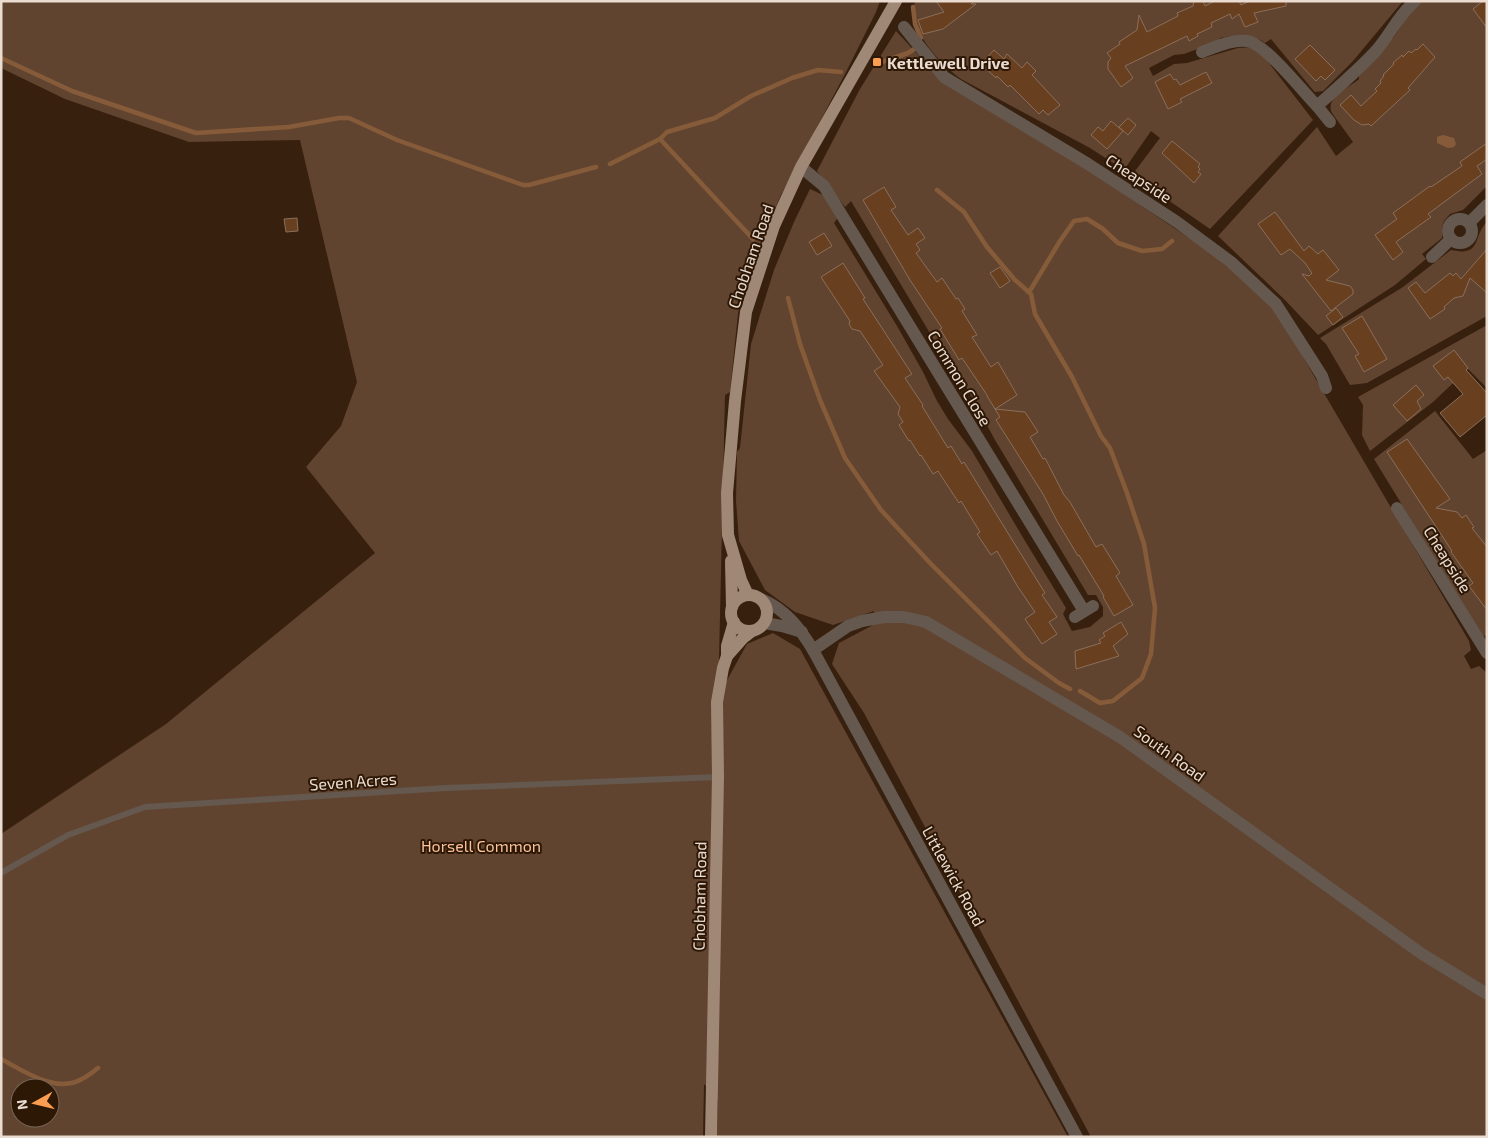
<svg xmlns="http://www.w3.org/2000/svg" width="1488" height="1138" viewBox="0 0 1488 1138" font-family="'Exo 2',sans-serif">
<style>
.green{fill:#61442f;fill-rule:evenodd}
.water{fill:#865b3a}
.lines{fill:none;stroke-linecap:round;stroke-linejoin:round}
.stream{stroke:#865b3a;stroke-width:4.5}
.building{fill:#683f1f;stroke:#8b6f5b}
.service{stroke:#64584f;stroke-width:6}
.minor{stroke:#64584f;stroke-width:12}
.tertiary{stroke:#64584f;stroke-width:12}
.primary{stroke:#a08877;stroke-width:12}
.poi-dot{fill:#fc9e52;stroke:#2d1705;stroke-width:2}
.labels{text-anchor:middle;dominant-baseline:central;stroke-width:4;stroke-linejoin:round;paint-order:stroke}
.poi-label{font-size:16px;font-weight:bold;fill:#ebdcd1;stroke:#2d1705;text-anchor:start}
.street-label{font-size:16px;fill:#ebdcd1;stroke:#2d1705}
.park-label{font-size:16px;fill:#fac39b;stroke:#2d1705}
</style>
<rect width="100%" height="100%" fill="#37200e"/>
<g class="green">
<path d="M1,1h879l-4,11 -31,62 -64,121 -27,63 -16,55 -8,79 -5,3 -6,265 7,22 21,-38 26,-11 27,16 268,488h-351l1,-37 -14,-16 -1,53h-702v-303l165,-110 209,-171 -69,-86 35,-41 16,-44 -57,-242 -111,2 -124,-43 -64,-31zM20,1088h30v30h-30z"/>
<path d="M916,1h487l-50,60 -30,30 -8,1 -2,-2 -42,-51 -6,4c-9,-8 -21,-5 -33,-5l-2,-2 -10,2 -1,3 -35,13 -10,1 -25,13 4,8 21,-12 13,-1 51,-15 15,-1 12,11 48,62 -103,109 -78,-54 28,-37 -9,-7 -27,39 -34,-22 -129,-69c-16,-12 -37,-32 -43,-52 -2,-7 -3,-16 -4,-23z"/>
<path d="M1420,1h67v185l-24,24 -13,4 -6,7 -2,7v10l-20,16 4,5 -31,26 -77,50 -33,-35 -67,-64 99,-109 19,29 17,-14 -21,-29c-8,-16 19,-26 27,-34v-3l35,-39 15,-23z"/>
<path d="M896,31l42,45 143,89 145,98 47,43 196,335 2,9 -7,6 7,13 8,-3 8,7v464h-396l-227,-424 -32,-49 7,-21 36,-19 -1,-13 -41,14 -38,-13 -30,-22 -26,-49 -3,-40 1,-49 3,-4 11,-104 23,-74 20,-48 16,-33 13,6 16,21 -5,7 63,103 26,46 14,29 11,18 24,32 50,85 44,72 -3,6 9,17 18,-4 13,-11v-9l-7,-12h-8l-93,-155 -31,-57 -24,-33 -89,-149 -6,6 -28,-36 43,-82z"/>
<path d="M1487,222v94l-120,67 -17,2 -24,-41 -6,-6 83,-51 48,-37c32,7 21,-14 36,-28z"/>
<path d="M1487,325v63l-19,-19 -35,33 -63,49 -8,-16 1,-30 -5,-8z"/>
<path d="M1435,411l38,48 14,-9v184l-4,3 -109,-178z"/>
</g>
<path class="water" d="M1443,135l11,3 2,6 -2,3 -6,1 -11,-5v-6z"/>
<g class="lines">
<g class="stream">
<path d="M913,7l2,17 6,14"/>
<path d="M1,58l71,33 124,42 93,-6 50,-9h10l48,22 126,45h6l67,-18"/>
<path d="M879,63l29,-10 8,-5"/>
<path d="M660,139l93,100"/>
<path d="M610,164l50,-25 7,-7 48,-14 36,-22 41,-18 26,-8 23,2"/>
<path d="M937,190l27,22 23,35 28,33 16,14 4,20 37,63 29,59 9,12 17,45 17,51 11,64 -4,46 -9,24 -29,23 -13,2 -20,-12"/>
<path d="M1028,292l3,-3 29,-48 14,-20 13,-2 16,10 15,14 24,8 20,-2 10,-8"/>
<path d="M788,298l12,46 20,56 25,58 36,52 49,53 95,95 34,25 11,6"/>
<path d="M1,1059c23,12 55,35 81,20 6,-3 11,-7 16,-11"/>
</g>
</g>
<g class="building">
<path d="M936,1h38l-3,3h5l-33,25 -20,5 -5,-14 26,-8z"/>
<path d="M1194,1h9l2,5 10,-5h24l2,4 9,-4h36v5l-32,7 4,9 -13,5 -6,-13 -7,5 -2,-5 -19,9 1,4 -15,7 1,2 -9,5 -2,-5 -62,30 8,12 -12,9 -13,-18v-7l3,-4 -4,-5 13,-9 -1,-2 18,-12 2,-15 8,17 31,-16 -1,-3 16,-7z"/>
<path d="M1483,1h4v27l-14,-19z"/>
<path d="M1423,44l12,13 -27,31 2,2 -39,36 -2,-2 -7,1 -8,-5 -14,-15 11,-10 10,11 16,-15 -2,-2 6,-6 -1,-2 4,-5 -1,-1 11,-11 -1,-1 9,-8 1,2 6,-6 2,2 5,-4 1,1z"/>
<path d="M1310,45l25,25 -10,10 -4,-4 -5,5 -21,-22z"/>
<path d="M994,50l10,9 3,-5 15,14 5,-6 9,9 -4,4 28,30 -12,10 -5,-5 -4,4 -29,-29 -2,2 -11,-11 -1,2 -15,-14z"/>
<path d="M1206,72l6,11 -32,16 2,3 -14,7 -13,-27 15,-8 4,6 2,-1 4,6z"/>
<path d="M1128,118l8,7 -8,10 -9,-8z"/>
<path d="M1111,121l12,10 -16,18 -16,-14 7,-8 5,4z"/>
<path d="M1172,141l28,23 -2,3 2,2 -2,3 3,2 -7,9 -32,-30z"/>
<path d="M1487,143v16l-10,7 5,8 -54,40 3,3 -35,25 7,10 -10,8 -18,-25 22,-16 -4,-6 37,-27 1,1 31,-21 -2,-4z"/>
<path d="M884,187l12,20 -5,3 17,25 10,-7 7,10 -9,6 4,6 -4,3 21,29 5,-4 14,21 2,-1 7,11 -3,2 15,24 -5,2 19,30 7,-5 19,33 -22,14 30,3 13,20 -8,5 13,22 2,-1 19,37 6,7 26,45 6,-3 18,29 -4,3 17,29 -19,11 -11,-19 1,-1 -25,-41 -1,1 -21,-35 -14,-27 -47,-74 4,-3 -13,-21v-1l-25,-37 -3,2 -19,-31 2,-1 -32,-48 -47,-80z"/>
<path d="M1275,212l29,39 5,-5 9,8 5,-4 16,20 -13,10 24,6 3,4v4l-22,17 -29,-37 7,2 3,-3 -7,-10 -15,-14 -9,6 -23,-31z"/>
<path d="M297,218l1,13 -12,1 -2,-13z"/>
<path d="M824,233l8,13 -15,9 -8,-13z"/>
<path d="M1487,249v44l-17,-15 -7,18 -9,2 -10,9 1,2 -15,10 -22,-31 8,-6 9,11 25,-20 3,3 3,-3 5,6z"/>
<path d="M843,263l22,35 -2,1 49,75 -7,4 18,27 -1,1 26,42 3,-2 11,18 2,-2 81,131 -3,2 15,22 -8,5 8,12 -15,10 -17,-25 10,-7 -17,-25 -21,-36 -6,4 -14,-21 3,-2 -19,-31 -2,2 -21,-32 -5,3 -12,-19 -1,1 -10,-16 -1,1 -10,-16 4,-3 -5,-8 2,-7 -26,-36 9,-6 -23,-34 -8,-2 -3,-5 1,-3 -29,-44z"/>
<path d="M1000,267l10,14 -10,7 -10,-15z"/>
<path d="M1336,308l7,9 -10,8 -7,-9z"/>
<path d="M1362,316l25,43 -23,13 -9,-16 4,-2 -17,-26z"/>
<path d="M1454,350l14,18 -2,2 21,23v22l-27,22 -20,-24 23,-19 -15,-17 -4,3 -11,-14z"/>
<path d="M1416,385l8,10 -7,6 4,8 -14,12 -14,-16z"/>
<path d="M1407,439l43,60 -14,9 21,4 5,6 4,-3 8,12 -2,1 15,19v63l-18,-24 4,-3 -22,-31 1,-1 -65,-99z"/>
<path d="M1121,622l7,12 -15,12 6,10 -43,13 -1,-18 26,-8 -2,-3 6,-4 -2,-3z"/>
</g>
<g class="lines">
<path class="service" d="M1,873l67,-38 77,-28 301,-19 272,-11"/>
<g class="minor">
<path d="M904,27l40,50 144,87 89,58 54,40 45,42 46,72 4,12"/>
<path d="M1202,52c14,-5 30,-13 45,-11 18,2 56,51 70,65 19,-17 39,-34 57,-53 15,-16 24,-38 41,-52"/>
<path d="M1317,106l13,16"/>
<path d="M801,167l23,19 260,425"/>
<circle cx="1460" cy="231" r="12"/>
<path d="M1470,222l17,-17"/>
<path d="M1432,257l19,-18"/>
<path d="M1397,508l90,145"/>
<path d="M1075,617l18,-11"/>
<path d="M813,650l35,-24 14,-5 22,-4h20l22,5 194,115 302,217 65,40"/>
</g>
<g class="tertiary">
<path d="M761,599c24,10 39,29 52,51l264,487"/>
<path d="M764,623l18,3 20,6"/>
</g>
<g class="primary">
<path d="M731,561l1,45"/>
<circle cx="749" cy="613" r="18"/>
<path d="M748,595l-7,-15 -13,-45 -1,-42 8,-92 11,-89 28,-86 27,-59 95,-166"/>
<path d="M727,656l16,-18 9,-7"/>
<path d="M711,1137l7,-360 -1,-75 6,-34 4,-12v-10l7,-24"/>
</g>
</g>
<rect class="poi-dot" x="872" y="57" width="10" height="10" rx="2.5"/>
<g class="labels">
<g class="poi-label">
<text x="887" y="62">Kettlewell Drive</text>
</g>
<g class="street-label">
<text transform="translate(1139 178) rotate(33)">Cheapside</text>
<text transform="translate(750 256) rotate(-71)">Chobham Road</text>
<text transform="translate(960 378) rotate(59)">Common Close</text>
<text transform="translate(1448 559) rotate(58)">Cheapside</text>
<text transform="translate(1170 753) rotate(36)">South Road</text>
<text transform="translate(353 781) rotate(-4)">Seven Acres</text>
<text transform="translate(954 876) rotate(61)">Littlewick Road</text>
<text transform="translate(699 896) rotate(-89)">Chobham Road</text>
</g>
<g class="park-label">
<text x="481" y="845">Horsell Common</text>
</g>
</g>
<rect width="1488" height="1138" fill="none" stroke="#ebdcd1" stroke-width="5"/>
<g transform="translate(35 1103) rotate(262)"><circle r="24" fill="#2d1705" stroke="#796657"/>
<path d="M0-4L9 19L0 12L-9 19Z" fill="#fc9e52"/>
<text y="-8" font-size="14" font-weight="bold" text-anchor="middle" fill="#ebdcd1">N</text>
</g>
</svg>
